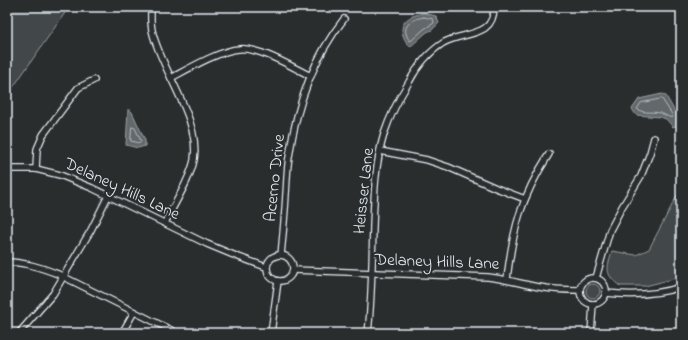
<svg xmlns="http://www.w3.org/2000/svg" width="688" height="340" viewBox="0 0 688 340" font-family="'Indie Flower',sans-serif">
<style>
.green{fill:#424648;stroke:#959ca0}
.water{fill:#63686b;stroke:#989fa3}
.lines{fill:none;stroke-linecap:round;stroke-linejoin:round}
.shore{stroke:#b3bac0;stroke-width:1}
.minor-casing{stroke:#e8f1f8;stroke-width:8}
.minor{stroke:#2a2d2e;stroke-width:5.5}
.labels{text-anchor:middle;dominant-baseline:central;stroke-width:4;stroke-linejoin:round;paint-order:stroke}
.street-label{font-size:17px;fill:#e8f1f8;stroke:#2a2d2e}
</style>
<rect width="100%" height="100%" fill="#2a2d2e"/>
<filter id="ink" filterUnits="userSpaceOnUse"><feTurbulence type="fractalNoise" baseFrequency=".025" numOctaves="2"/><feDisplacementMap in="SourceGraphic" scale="8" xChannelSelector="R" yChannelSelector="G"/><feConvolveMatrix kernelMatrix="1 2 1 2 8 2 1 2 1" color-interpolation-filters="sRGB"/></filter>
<g filter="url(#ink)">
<g class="green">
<path d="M7,7h62l-62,89z"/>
<path d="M542,7h121v4l-121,-3z"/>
<path d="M681,188v89l-36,9h-25c-16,-12 -13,-18 -8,-35l24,4 13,-6z"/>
<circle cx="593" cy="291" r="7"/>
</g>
<g class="water">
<path d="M424,13l12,3 3,7 -7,7 -5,2 -16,14h-2c-14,-18 -6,-30 15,-33z"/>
<path d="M662,94l4,2 12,21 -2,9 -3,1 -7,-8 -6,-2 -24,-2 -4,-6 7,-10z"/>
<path d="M128,109l4,3 13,28v6l-7,2 -12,-3z"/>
</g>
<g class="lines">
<g class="shore">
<path d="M424,17l9,2 1,4 -10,6 -12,11 -2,1c-11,-14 1,-22 14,-24z"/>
<path d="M662,99l11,17 -1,2c-4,-1 -8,-4 -12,-5 -8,-2 -16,1 -23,-4l4,-6z"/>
<path d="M132,127l3,1 6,13 -1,2 -9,-2z"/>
</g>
<defs>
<g id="minor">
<path d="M151,7c0,9 -1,18 2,27 10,39 48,86 41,126 -4,20 -20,44 -29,63"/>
<path d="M171,78c17,-9 50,-28 68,-29 20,-2 53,18 72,27"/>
<path d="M380,151l47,9 21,7 48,21 29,11"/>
<path d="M7,169h29l24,6 32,13 115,56 29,12 30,11"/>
<path d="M36,169l1,-20 6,-14 35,-47 16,-8"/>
<circle cx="280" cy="268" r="13"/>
<path d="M281,255c2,-21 4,-41 5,-61 1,-12 1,-25 3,-37 7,-49 24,-99 55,-138"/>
<path d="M7,262c18,0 35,6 51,12l119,59"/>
<path d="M293,270l195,7c18,2 34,7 51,10 14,3 27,3 41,3"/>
<circle cx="593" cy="291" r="13"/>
<path d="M596,278l14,-48 12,-23 19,-31 9,-23 4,-15"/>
<path d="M507,279c6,-51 14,-81 42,-125"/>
<path d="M606,293c26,3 50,2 75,-6"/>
<path d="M19,333l34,-39 38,-64 17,-34"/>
<path d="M122,333l12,-21"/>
<path d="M271,333l7,-52"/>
<path d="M368,333c4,-35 4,-71 5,-106 1,-31 2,-63 11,-93 6,-18 15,-36 25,-52 8,-15 20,-30 34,-39 20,-12 51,-4 51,-36"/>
<path d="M591,333l2,-29"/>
</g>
</defs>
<use href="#minor" class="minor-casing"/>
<use href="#minor" class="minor"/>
</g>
</g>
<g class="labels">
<g class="street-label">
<text transform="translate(275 178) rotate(-84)">Acerno Drive</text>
<text transform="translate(122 189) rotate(25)">Delaney Hills Lane</text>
<text transform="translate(364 191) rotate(-84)">Heisser Lane</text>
<text transform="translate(437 262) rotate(2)">Delaney Hills Lane</text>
</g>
</g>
<rect width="688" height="340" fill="none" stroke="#2a2d2e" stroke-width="24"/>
<rect x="12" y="12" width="664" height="316" fill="none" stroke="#e8f1f8" stroke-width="1.5" filter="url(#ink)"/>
</svg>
